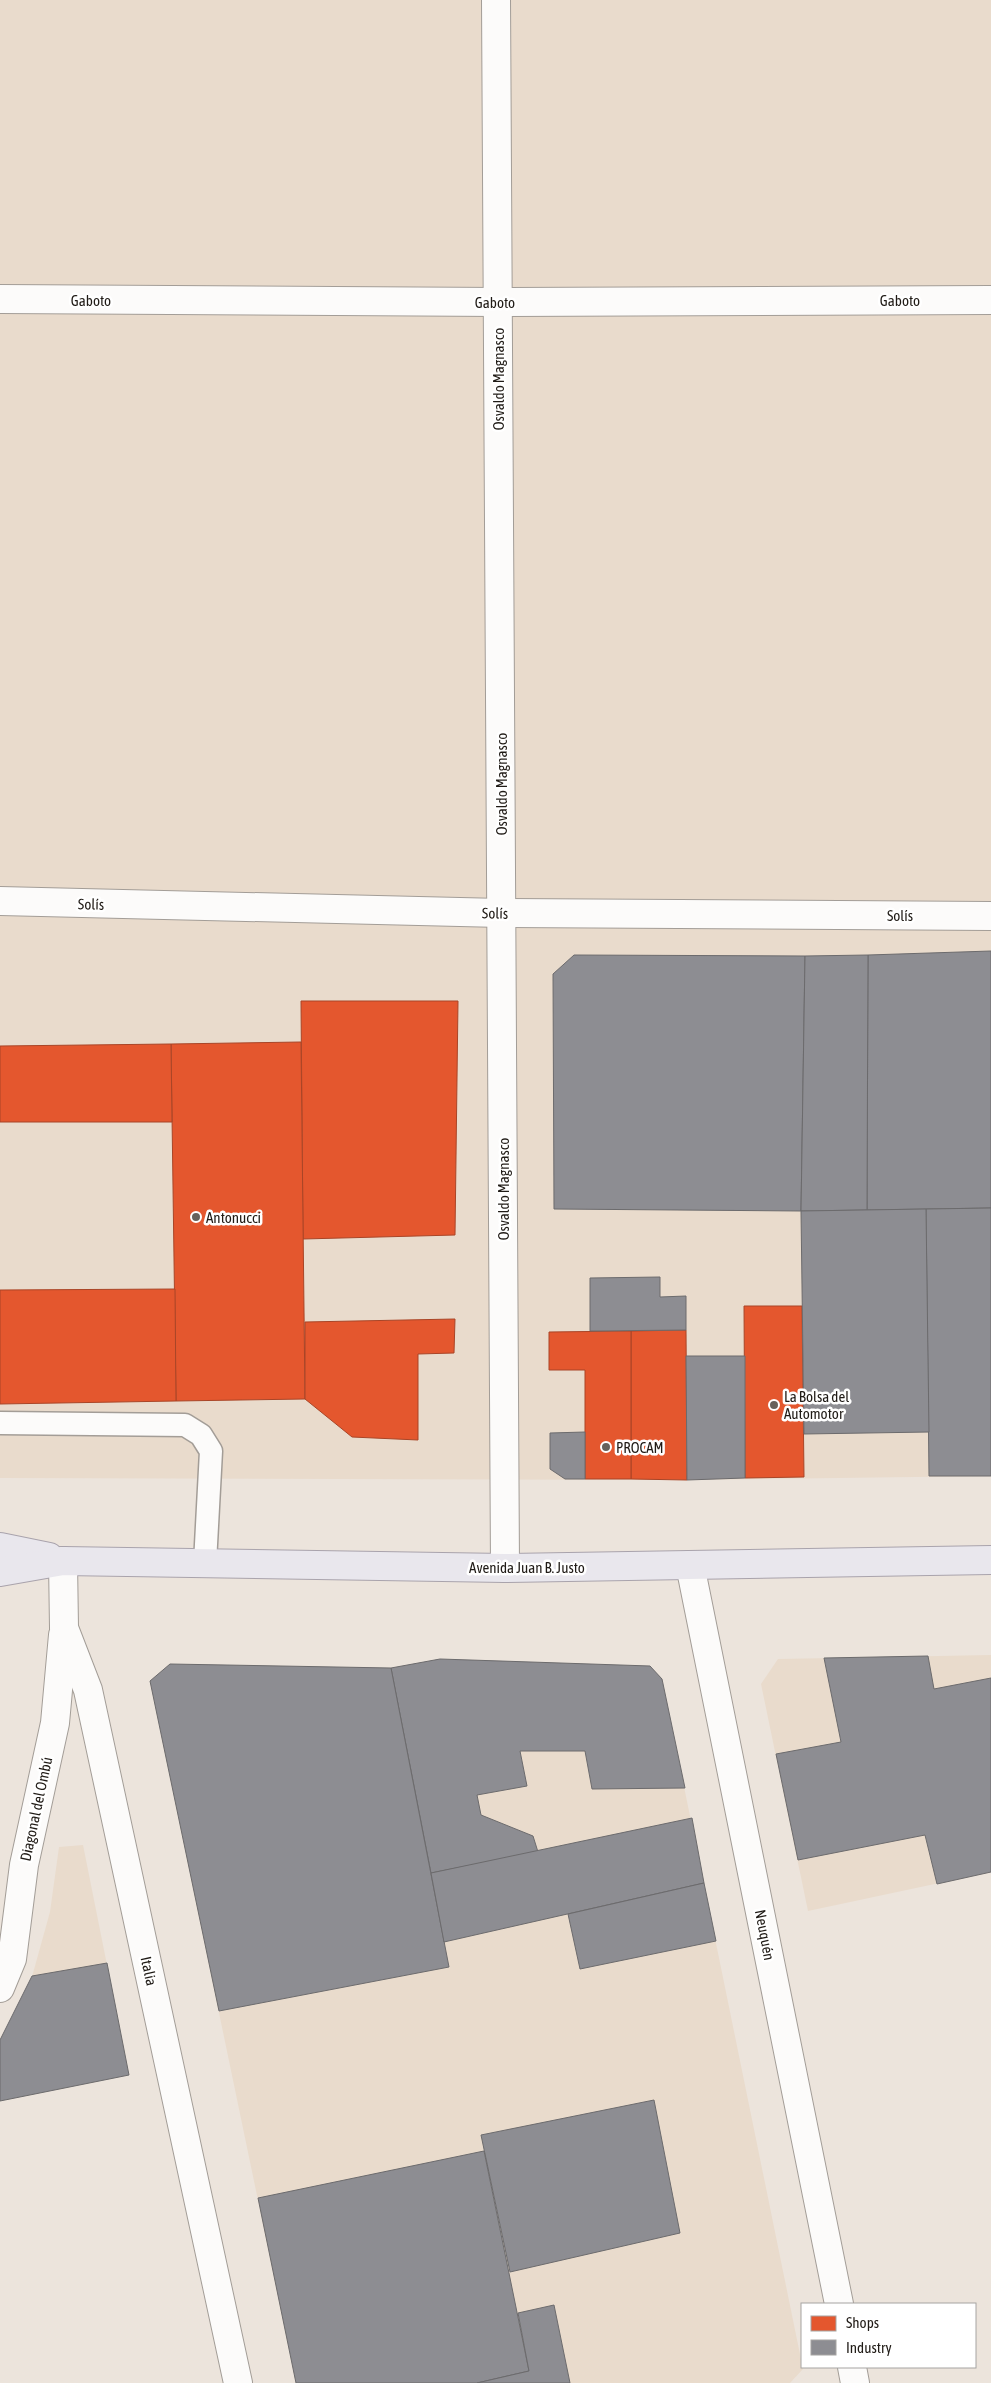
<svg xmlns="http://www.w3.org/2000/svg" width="991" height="2383" viewBox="0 0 991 2383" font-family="'Asap Condensed',sans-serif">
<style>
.built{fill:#e9dbcc}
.shops{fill:#e4572e;stroke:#a94527}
.industry{fill:#8d8d92;stroke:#6c6b6d}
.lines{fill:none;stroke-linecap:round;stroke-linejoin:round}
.service-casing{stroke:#a39d97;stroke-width:25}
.minor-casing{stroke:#a39d97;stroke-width:30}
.primary-casing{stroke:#a9a3ac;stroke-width:30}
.service{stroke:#fcfbfa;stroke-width:22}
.minor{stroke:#fcfbfa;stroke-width:28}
.primary{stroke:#e9e7ed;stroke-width:28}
.poi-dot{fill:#67615b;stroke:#fff;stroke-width:2}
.labels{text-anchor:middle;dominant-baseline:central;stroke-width:5;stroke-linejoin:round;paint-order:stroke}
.street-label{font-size:15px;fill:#201b16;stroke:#fff}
.poi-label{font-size:15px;fill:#201b16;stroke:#fff;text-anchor:start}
</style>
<rect width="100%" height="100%" fill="#ece4dc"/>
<g class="built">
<path d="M0,0h991v1476l-304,4 -687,-2z"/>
<path d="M991,1655v217l-183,39 -47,-227 17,-25z"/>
<path d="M440,1659l210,7 12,13 141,690 -13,14h-494l-146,-702 20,-17 221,4z"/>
<path d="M83,1845l46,230 -129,26v-61l30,-56 20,-72 9,-65z"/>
</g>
<g class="shops">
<path d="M301,1001h157l-3,234 -152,4z"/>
<path d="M301,1042l4,357 -129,2 -5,-357z"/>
<path d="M171,1044l1,78h-172v-76z"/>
<path d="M175,1289l1,112 -176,3v-114z"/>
<path d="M744,1306h58l2,171 -59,1z"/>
<path d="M455,1319l-1,34 -36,1v86l-66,-3 -47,-38v-77z"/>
<path d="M686,1330l1,150 -56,-1v-148z"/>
<path d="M631,1331v148h-46v-109h-36v-38z"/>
</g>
<g class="industry">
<path d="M991,951v257l-124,2 1,-255z"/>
<path d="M574,955l231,1 -4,255 -247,-2 -1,-235z"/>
<path d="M868,955l-1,255 -66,1 4,-255z"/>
<path d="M991,1208v268h-62l-3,-267z"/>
<path d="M926,1209l3,223 -125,2 -3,-223z"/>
<path d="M660,1277v20l26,-1v34l-96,1v-53z"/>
<path d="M686,1356h59v122l-58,2z"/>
<path d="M585,1432v47h-20l-15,-10v-36z"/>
<path d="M928,1656l6,33 57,-11v194l-54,12 -12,-49 -127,25 -22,-106 65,-12 -17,-84z"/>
<path d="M440,1659l210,7 12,13 23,109 -93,1 -7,-38h-65l7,35 -50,9 4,20 52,21 5,16 -107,21 -40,-205z"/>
<path d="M170,1664l221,4 58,299 -230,44 -69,-330z"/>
<path d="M692,1818l12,65 -260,59 -13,-69z"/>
<path d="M704,1883l12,58 -136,28 -12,-55z"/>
<path d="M107,1963l22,112 -129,26v-61l32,-64z"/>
<path d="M654,2100l26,133 -170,39 -29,-137z"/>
<path d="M484,2151l45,220 -52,12h-181l-38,-185z"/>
<path d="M554,2305l16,78h-93l52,-12 -11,-58z"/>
</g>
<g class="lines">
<defs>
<path id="service" d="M0,1423l185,2 16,10 10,16 -6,112"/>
<g id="minor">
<path d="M496,0l9,1568"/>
<path d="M0,299l498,3 493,-2"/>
<path d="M0,901l501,12 490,3"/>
<path d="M63,1561l1,67 24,62 150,693"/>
<path d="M690,1565l149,739"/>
<path d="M0,1988l12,-29 12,-94 31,-142 8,-88"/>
<path d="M852,2367l3,16"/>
</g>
<g id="primary">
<path d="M0,1547l49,10"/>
<path d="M0,1572l63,-11 442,7 486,-8"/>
</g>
</defs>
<use href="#service" class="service-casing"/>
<use href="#minor" class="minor-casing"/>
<use href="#primary" class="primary-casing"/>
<use href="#service" class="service"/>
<use href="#minor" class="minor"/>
<use href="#primary" class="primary"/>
</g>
<g class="poi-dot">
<circle cx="196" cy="1217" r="5"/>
<circle cx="774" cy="1405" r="5"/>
<circle cx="606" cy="1447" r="5"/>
</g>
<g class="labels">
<g class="street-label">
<text x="91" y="300">Gaboto</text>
<text x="900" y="300">Gaboto</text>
<text x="495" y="302">Gaboto</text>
<text transform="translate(498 379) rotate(-90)">Osvaldo Magnasco</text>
<text transform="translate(501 784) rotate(-90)">Osvaldo Magnasco</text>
<text transform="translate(91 904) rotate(1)">Solís</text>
<text transform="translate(495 913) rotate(1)">Solís</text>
<text x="900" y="915">Solís</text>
<text transform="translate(503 1189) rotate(-90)">Osvaldo Magnasco</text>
<text x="527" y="1567">Avenida Juan B. Justo</text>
<text transform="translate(36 1809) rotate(-78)">Diagonal del Ombú</text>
<text transform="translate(765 1935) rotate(79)">Neuquén</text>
<text transform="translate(149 1971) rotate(78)">Italia</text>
</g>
<g class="poi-label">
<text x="206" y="1217">Antonucci</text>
<text x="784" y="1396">La Bolsa del<tspan x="784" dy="17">Automotor</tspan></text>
<text x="616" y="1447">PROCAM</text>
</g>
</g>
<rect x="801" y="2303" width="175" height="65" fill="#ffffff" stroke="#a6a4a2"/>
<rect x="811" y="2316" width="25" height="15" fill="#e4572e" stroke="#a6a4a2"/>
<text x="846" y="2328" font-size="15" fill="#201b16">Shops</text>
<rect x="811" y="2340" width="25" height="15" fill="#8d8d92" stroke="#a6a4a2"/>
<text x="846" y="2353" font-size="15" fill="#201b16">Industry</text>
</svg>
